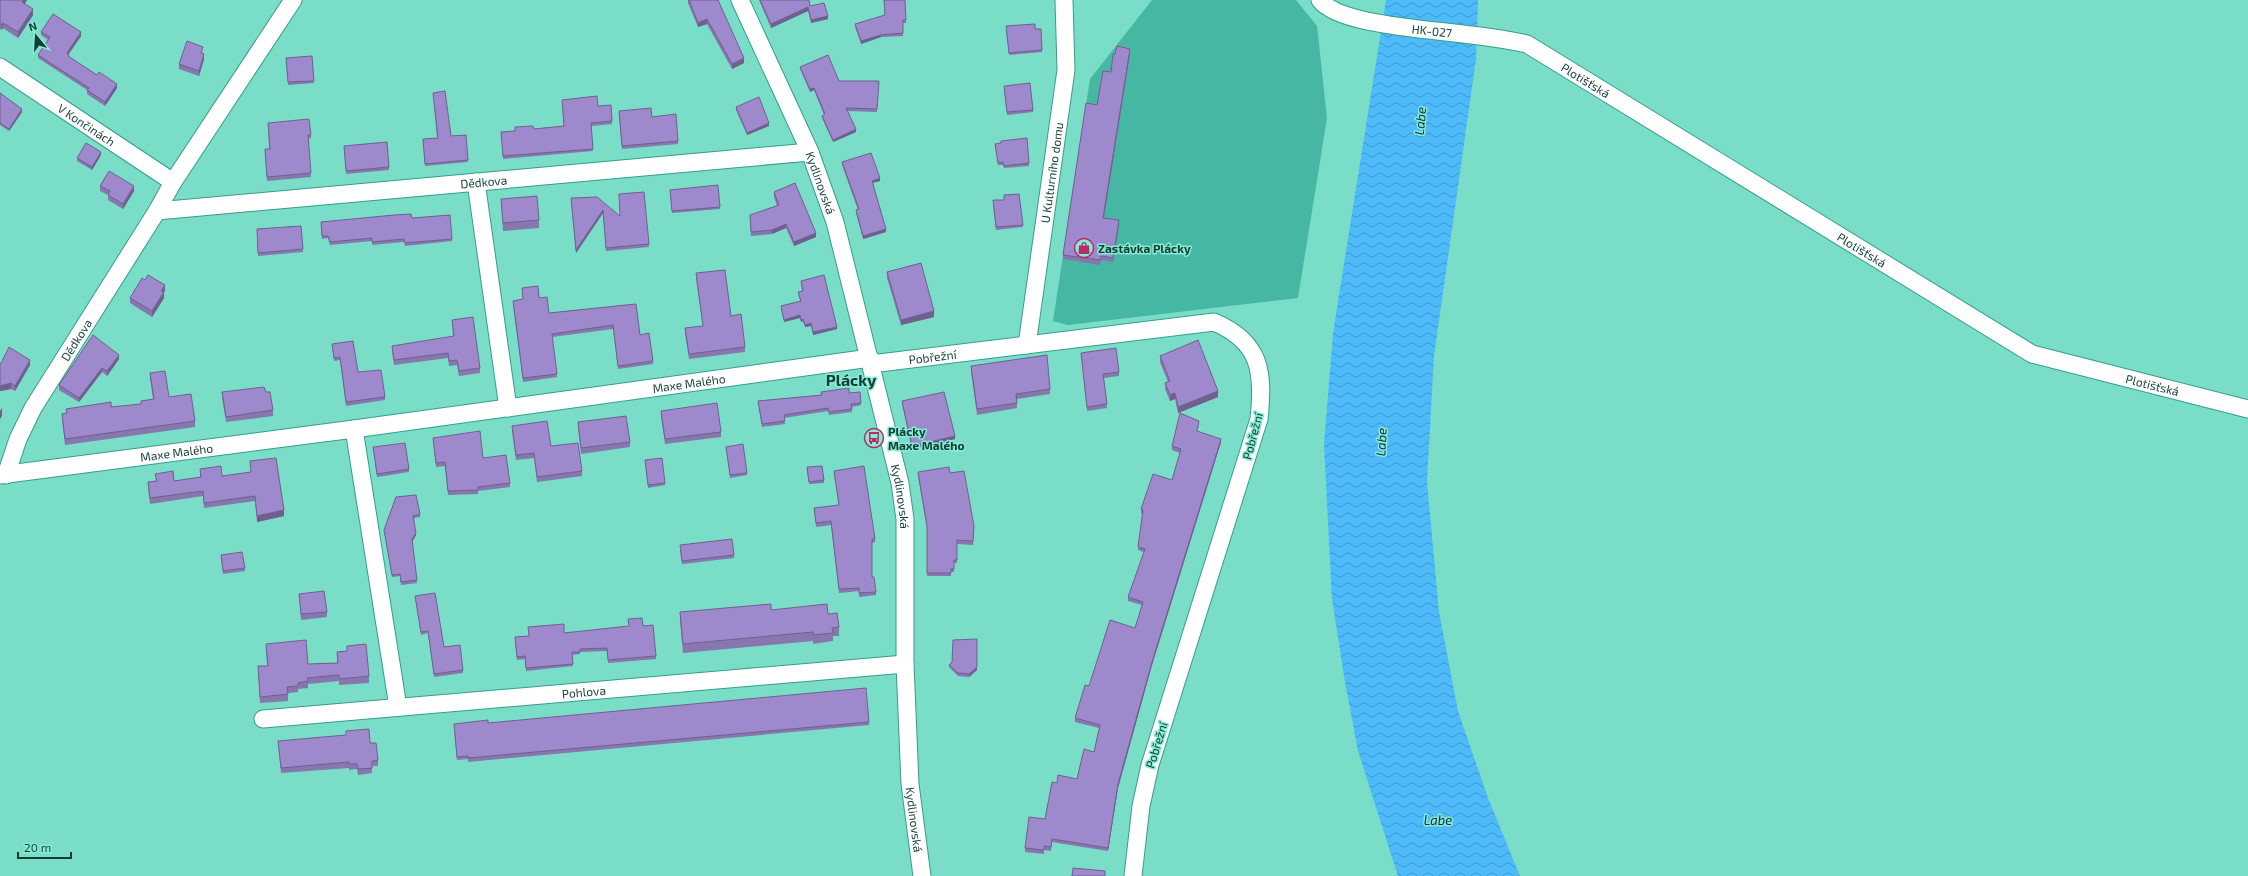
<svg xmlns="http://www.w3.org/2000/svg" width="2248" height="876" viewBox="0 0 2248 876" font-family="'Exo 2',sans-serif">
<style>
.green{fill:#45b7a2}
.water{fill:url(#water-waves)}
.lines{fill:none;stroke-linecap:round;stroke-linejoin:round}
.minor-casing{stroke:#349e8c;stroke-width:19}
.minor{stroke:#fff;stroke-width:17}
.wall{fill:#8876af}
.shaded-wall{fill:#6f608f}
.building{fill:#9e89cc;stroke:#6f608f}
.labels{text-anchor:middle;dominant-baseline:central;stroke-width:3;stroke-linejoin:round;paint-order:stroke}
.street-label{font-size:12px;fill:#113d35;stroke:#86ead5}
.poi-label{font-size:12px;font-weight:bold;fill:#113d35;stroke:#86ead5;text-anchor:start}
.water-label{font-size:13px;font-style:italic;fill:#002c46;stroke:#86ead5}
.district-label{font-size:16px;font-weight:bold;fill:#113d35;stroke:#86ead5}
</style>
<defs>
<pattern id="water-waves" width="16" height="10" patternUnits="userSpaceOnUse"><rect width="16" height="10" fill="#4dbafa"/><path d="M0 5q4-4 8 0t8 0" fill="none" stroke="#3f98cb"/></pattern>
</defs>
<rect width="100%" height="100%" fill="#79ddc8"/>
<path class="green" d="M1152,0h144l21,26 10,92 -29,180 -230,27 -15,-4 37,-242z"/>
<path class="water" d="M1386,0h92l-2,59 -42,297 -7,126 12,130 19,99 30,87 32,78h-122l-40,-125 -13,-69 -13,-83 -8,-154 9,-112z"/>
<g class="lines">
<defs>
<g id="minor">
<path id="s1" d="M740,0l70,152 25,70 65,261 5,36v145l5,120 12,92"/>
<path id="s2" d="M1320,0c9,12 33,18 47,21 53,11 107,11 160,23l505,310 216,55"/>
<path id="s3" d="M0,67l173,115"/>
<path d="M476,182l32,226"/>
<path id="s4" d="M157,211l653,-59"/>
<path id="s5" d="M1027,345l39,-275 -2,-70"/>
<path id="s6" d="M871,364l343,-42c47,20 50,50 45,97l-109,346 -9,41 -8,70"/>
<path d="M354,429l44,278"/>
<path id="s7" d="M0,475l354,-46 516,-71"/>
<path id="s8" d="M6,475l12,-36 15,-31 124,-197 16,-29 120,-182"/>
<path id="s9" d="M263,719l642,-55"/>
</g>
</defs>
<use href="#minor" class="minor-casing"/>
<use href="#minor" class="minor"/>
</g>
<g class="wall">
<path d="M0,0h27l-2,4 8,11 -15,23 -15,-10 -1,2 -2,-1z"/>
<path d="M688,0h30l26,63 -12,6 -25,-45 -9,3 -10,-24z"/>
<path d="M759,0h50l1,6 18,13 -17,4 -3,-12 -37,17z"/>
<path d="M906,20v3h-3v13l-22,1 -20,7 -6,-17v-3z"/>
<path d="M1006,29h35l1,23 -33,3z"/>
<path d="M41,32l40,4 -12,18v3l48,31 -12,18 -18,-12v-4l-49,-32v-3l10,-15 -7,-5z"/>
<path d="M203,52l-1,1 2,6 -5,17 -20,-7v-5z"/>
<path d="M1130,53l-26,165 15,6 -6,38 -12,-2 -1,5 -37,-6v-4l34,-150 14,-33 4,-18z"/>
<path d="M312,56l2,27 -26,2 -2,-27z"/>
<path d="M800,67l39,14h40l-2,31 -29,-1 8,21 -23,10 -11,-24v-2l2,-1 -10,-25 -4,2 -10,-23z"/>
<path d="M1004,89l29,21v2l-26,3z"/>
<path d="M0,93l22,19 -13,19 -9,-6z"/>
<path d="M433,93l18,43 15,-1 2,27 -43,4 -2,-27 14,-1z"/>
<path d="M611,105l1,19 -21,2 2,25 -90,8 -2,-27 63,-6 34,-20z"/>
<path d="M736,107l33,19 -22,9 -11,-25z"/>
<path d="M619,114l33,3 26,24v3l-56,5z"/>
<path d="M268,126l43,9v3l-3,1 3,38 -44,4 -2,-28 4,-4z"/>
<path d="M387,142l2,28 -43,4 -2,-28z"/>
<path d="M995,144l34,19v3l-25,2 -1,-3h-5z"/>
<path d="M101,155l-9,15 -15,-9v-3z"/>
<path d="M842,162l38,19 -7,2 13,49 -23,7 -7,-26v-3h2l-16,-45z"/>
<path d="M100,186l34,5 -11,18 -15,-9v-5l-8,-4z"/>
<path d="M774,192l42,45 -22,9 -8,-18 -14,6 -21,2 -1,-21 27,-9 -3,-9z"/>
<path d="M670,193l50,14v2l-48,4z"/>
<path d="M597,197l52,47v3l-43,4 -3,-38 -27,40 -5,-52z"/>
<path d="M501,199l38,21v8l-36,3z"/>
<path d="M993,203l30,22v2l-27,3z"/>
<path d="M450,215l2,26 -47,5 -1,-4 -32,3v-4l-42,4 -2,-7 -6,1 -1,-17 91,-4z"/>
<path d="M301,226l2,26 -45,4 -1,-27z"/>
<path d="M887,272l47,45 -33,8 -14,-47z"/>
<path d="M696,273l35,43 14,31v5l-56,7 -4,-26v-5l18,-2 -7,-48z"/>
<path d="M801,281l36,48 -24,6 -2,-9 -6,1 -2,-6 -2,1 -1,-4 -16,4 -3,-13v-3l19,-5 -2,-9 4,-1z"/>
<path d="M522,288l17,10 10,15 87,-9 4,31 13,26v3l-35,5 -5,-40 -61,8 5,40 -34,5 -10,-78v-3l10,-2z"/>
<path d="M165,291l-1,1v6l-12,19 -22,-14v-5z"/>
<path d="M452,320l28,48v5l-21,3 -2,-11 -8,1 -1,-8 -54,7 -2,-14v-5l61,-9z"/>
<path d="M332,344l26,28 27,25v3l-39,6 -6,-46 -6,1z"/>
<path d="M1081,353l38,19v4l-15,2 3,30 -20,3z"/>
<path d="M1160,356l58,41 -40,16 -3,-14 -5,2 -5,-12v-6l3,-1 -8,-20z"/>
<path d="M119,359l-12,17 -5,-4 -23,30 -20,-12v-5z"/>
<path d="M30,365l-15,26 -4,-2 -11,2z"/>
<path d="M971,366l79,23v5l-33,5v9l-40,7 -6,-43z"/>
<path d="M150,373l19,24 26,24v6l-130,18 -3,-26v-5l4,-1v-4l45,-2 30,-3v-3l12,-2 -3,-21z"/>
<path d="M222,392l51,18v6l-47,6 -4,-25z"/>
<path d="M821,392l28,1 12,10v2l-9,2v5l-23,3 -1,-4 -44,7 1,6 -23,3 -4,-26 63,-6z"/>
<path d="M902,401l53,38 -43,10 -10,-45z"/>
<path d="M661,411l60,21v5l-56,7 -4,-28z"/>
<path d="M578,422l52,20v5l-49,7 -3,-27z"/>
<path d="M1199,425l-2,6 24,11 -69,223 -34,123 -10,63 -56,-9 -1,9 -7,-1v4l-19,-2v-4l20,-29 12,-36 20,-4 17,-27 5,-24 -24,-6v-4l14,-32 46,-58 7,-23 -14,-4v-4l16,-45 -6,-2 5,-36 -2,-1v-4l31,-29 8,-27 -8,-3v-4z"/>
<path d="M512,426l39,20 31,25v5l-45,6 -3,-24 -18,2 -4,-29z"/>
<path d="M433,438l50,20 27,25v4l-32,4v3l-30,1 -3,-29 -9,1z"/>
<path d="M373,447l36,22v3l-32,5z"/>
<path d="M726,447l21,26v2l-17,3z"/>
<path d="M645,460l20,23v2l-17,3z"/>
<path d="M250,461l34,55 -27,6 -2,-21 -51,7 -1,-12 -53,8 -2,-16v-6l8,-1 -1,-7 19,7 26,-4v-8l22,7 29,-4z"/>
<path d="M807,470l17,10v3l-15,1z"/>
<path d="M834,471l41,68v3l-3,1v34l4,15v3l-17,2v-6l-20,2 -8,-68 -15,2 -2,-19 25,-3 -5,-31z"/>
<path d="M918,472l32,1 24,57 -1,15 -16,-1v19h-3v9h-3v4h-24v-47l-9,-53z"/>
<path d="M396,497l24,17v3l-6,1 2,17 -4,6 5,42 -16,2 -1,-9 -8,1 -8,-47z"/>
<path d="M680,548l54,7v3l-52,6z"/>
<path d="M221,555l24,13v3l-22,3z"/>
<path d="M299,594l28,18v5l-26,3z"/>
<path d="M415,596l29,51 19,23v3l-29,4 -6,-44 -7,2z"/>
<path d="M771,610l57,4 11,13v9h-6v5l-20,3v-3l-130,12 -3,-32v-9z"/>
<path d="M643,626l13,30v3l-48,4 -1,-12 -27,1v2l-8,1 1,11 -47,5 -1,-12 -8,1 -2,-20 49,-7z"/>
<path d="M266,644l42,20 29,-1v-11l10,-1v-5l22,30v7l-30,2v-4l-31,3v4l-10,1v3l-10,1v8l-28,2 -2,-37h9z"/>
<path d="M952,662l25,8 -8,7 -11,-1 -9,-9v-2z"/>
<path d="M869,722v3l-401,37v-3l-11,1 -3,-33v-3l34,-1z"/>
<path d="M278,741l92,2 8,17v6h-6v7l-14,2 -1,-6 -8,1v-2l-68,5z"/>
</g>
<g class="shaded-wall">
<path d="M24,0h3l-5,7v-5z"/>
<path d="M808,7v4l-37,17v-4z"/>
<path d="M33,9v6l-15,23v-6z"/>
<path d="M828,16v3l-17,4v-3z"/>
<path d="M707,19v5l-9,3v-4z"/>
<path d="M3,23v5l-1,2v-5z"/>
<path d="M81,32v4l-14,20v-3z"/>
<path d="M881,35v2l-20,7v-3z"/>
<path d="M1130,49v4l-27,169v-4z"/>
<path d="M204,54v5l-5,17v-5z"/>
<path d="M744,58v5l-12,6v-5z"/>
<path d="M117,84v4l-12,18v-4z"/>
<path d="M814,88v2l-4,2v-3z"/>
<path d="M22,109v3l-13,19v-2z"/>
<path d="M769,123v3l-22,9v-2z"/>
<path d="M856,129v3l-23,10v-2z"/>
<path d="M101,152v3l-9,15v-3z"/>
<path d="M880,178v3l-8,2v-2z"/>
<path d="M134,186v5l-11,18v-5z"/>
<path d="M603,210v3l-27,40v-3z"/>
<path d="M1119,220v4l-6,38v-4z"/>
<path d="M786,224v4l-14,6v-4z"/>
<path d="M886,229v3l-23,7v-3z"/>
<path d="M816,233v4l-22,9v-4z"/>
<path d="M165,285v6l-4,5v-5z"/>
<path d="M164,292v6l-12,19v-6z"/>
<path d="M934,311v6l-33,8v-5z"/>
<path d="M800,315v3l-16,4v-2z"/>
<path d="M803,319v2l-2,1v-2z"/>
<path d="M811,323v3l-6,1v-2z"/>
<path d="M837,327v2l-24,6v-3z"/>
<path d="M119,355v4l-12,17v-5z"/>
<path d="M30,360v5l-15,26v-5z"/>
<path d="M102,368v4l-23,30v-4z"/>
<path d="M11,383v6l-11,2v-5z"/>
<path d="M1218,391v6l-40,16v-6z"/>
<path d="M1175,393v6l-5,2v-6z"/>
<path d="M2,408v8l-2,3v-8z"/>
<path d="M955,436v3l-43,10v-3z"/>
<path d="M1221,439v3l-69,223 -34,123 -10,63v-3l10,-64 34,-122z"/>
<path d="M284,510v6l-27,6v-6z"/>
<path d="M416,533v2l-4,7v-3z"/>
<path d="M977,667v3l-8,7v-3z"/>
</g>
<g class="building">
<path d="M0,0h24l-2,2 11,7 -15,23 -15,-9 -1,2 -2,-1z"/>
<path d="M689,0h29l26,58 -12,6 -25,-45 -9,4z"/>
<path d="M760,0h49l1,6 14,-3 4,13 -17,4 -3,-13 -37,17z"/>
<path d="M884,0h21l1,20h-3v13l-22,2 -20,6 -6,-17 30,-9z"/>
<path d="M53,14l28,18 -14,21 2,1 -1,2 29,19 2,-3 18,12 -12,18 -18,-12 2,-2 -51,-33 12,-18 -9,-5z"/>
<path d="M1035,24v5h6l1,21 -33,3 -3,-27z"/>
<path d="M187,41l16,6 -2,6 3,1 -5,17 -20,-7z"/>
<path d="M1117,46l13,3 -27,169 16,2 -6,38 -12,-2 -1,4 -37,-5 23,-152 11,2 6,-34 8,1 2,-18h2z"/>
<path d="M828,55l11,26h40l-2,28 -31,-1 10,21 -23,11 -11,-24 3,-2 -11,-26 -4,1 -10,-22z"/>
<path d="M312,56l2,25 -26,1 -2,-24z"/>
<path d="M1030,83l3,27 -26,2 -3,-26z"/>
<path d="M445,91l6,45 15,-1 2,25 -43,4 -2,-25 15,-1 -5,-45z"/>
<path d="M0,93l22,16 -13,20 -9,-6z"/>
<path d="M597,96l1,10 13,-1 1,16 -21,2 2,26 -90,7 -2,-24 14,-1v-4l18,-1 1,3 30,-3 -2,-26z"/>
<path d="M759,97l10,26 -22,10 -11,-26z"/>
<path d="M651,108l1,9 24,-3 2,27 -56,5 -3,-35z"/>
<path d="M309,119l2,16h-3l3,38 -44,4 -2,-28h5l-2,-26z"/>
<path d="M1027,138l2,25 -25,3 -1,-4 -5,1 -3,-19 6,-1v-2z"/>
<path d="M387,142l2,25 -43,4 -2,-25z"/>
<path d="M86,143l15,9 -9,15 -15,-9z"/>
<path d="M871,153l9,25 -8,3 14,48 -23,7 -7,-26 3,-1 -17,-47z"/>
<path d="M109,171l25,15 -11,18 -15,-9 2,-4 -10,-5z"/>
<path d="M795,183l21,50 -22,9 -8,-18 -14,6 -21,2 -1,-17 29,-10 -5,-13z"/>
<path d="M718,185l2,22 -48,4 -2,-21z"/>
<path d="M644,192l5,52 -43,4 -3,-38 -27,40 -5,-52 26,-1 23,19 -1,-22z"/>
<path d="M1019,194l4,31 -27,2 -3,-27h11v-5z"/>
<path d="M537,196l2,24 -36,3 -2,-24z"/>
<path d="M411,214l1,4 38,-3 2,24 -47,4 -1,-4 -32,3v-4l-42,4 -2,-6h-6l-1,-14 73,-7z"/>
<path d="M301,226l2,23 -45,4 -1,-24z"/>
<path d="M921,263l13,48 -33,9 -14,-48z"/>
<path d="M725,270l6,46 10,-2 4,33 -56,7 -4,-26 18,-2 -7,-53z"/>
<path d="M148,275l17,10 -4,6 3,1 -12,19 -22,-13 12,-20 3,2z"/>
<path d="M824,275l13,52 -24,5 -2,-9 -6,2 -2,-6 -2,1 -1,-5 -16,5 -3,-14 20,-5 -3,-9 5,-1 -2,-10z"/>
<path d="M538,286l1,12 8,-1 2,16 87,-9 4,31 9,-2 4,28 -35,5 -5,-41 -61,9 5,40 -34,4 -10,-77 10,-2 -1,-11z"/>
<path d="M473,317l7,51 -21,3 -2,-11 -8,1 -1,-8 -54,7 -2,-14 62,-10 -2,-16z"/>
<path d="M93,335l26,20 -12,16 -5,-3 -23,30 -20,-13z"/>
<path d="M1198,340l20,51 -40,16 -3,-14 -5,2 -5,-12 5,-2 -10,-25z"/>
<path d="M353,341l5,31 23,-2 4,27 -39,5 -6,-45 -6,1 -2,-14z"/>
<path d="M9,347l21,13 -15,26 -4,-3 -11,3v-21z"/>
<path d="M1116,348l3,24 -16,2 4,30 -20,3 -6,-54z"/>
<path d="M1047,355l3,34 -34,5 1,9 -40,6 -6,-43z"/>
<path d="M165,371l4,26 22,-3 4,27 -130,18 -3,-25 5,-1 -1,-4 45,-7v5l30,-3v-3l13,-2 -4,-26z"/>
<path d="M264,387l2,5h4l3,18 -47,7 -4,-25z"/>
<path d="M849,388v5l11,-1 1,11 -10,1 1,5 -23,3 -1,-4 -44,7 1,6 -23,3 -4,-23 64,-6 -1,-3z"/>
<path d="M944,392l11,44 -43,10 -10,-45z"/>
<path d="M717,403l4,29 -56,7 -4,-28z"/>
<path d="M1180,413l19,8 -2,10 24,8 -69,223 -34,122 -10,64 -56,-9 -1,8 -7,-1v4l-19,-2 4,-31 16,2 7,-37 5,1 1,-8 19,4 7,-30 10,3 6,-27 -25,-7 10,-33 4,1 21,-66 25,8 8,-26 -15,-5 17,-48 -7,-2 5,-37 -2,-1 12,-35 19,6 9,-31 -9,-3z"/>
<path d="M626,416l4,26 -49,6 -3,-26z"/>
<path d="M547,421l4,25 27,-3 4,28 -45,6 -3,-24 -18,2 -4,-29z"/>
<path d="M480,431l3,27 23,-3 4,28 -32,4v3l-30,1 -3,-29 -9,1 -3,-25z"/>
<path d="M405,443l4,26 -32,5 -4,-27z"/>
<path d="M743,444l4,29 -17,2 -4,-28z"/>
<path d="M276,458l8,52 -27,6 -2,-20 -51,7 -1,-12 -53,7 -2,-16 9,-1 -2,-7 18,-3 1,10 27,-4 -1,-8 21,-3 1,10 29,-4 -1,-11z"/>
<path d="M662,458l3,25 -17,2 -3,-25z"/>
<path d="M822,466l2,14 -15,2 -2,-15z"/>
<path d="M864,466l11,73h-3v38h2l2,15 -17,1v-5l-20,1 -8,-68 -15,2 -2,-15 25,-3 -5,-34z"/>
<path d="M949,467l1,6 14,-2 10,55 -1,15 -16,-1v20h-3v9h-3v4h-24v-47l-9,-54z"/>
<path d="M416,495l4,19 -7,2 3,17 -4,6 5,41 -16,2 -1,-8 -8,1 -8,-45 12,-33z"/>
<path d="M732,539l2,16 -52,6 -2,-16z"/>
<path d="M242,552l3,16 -22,3 -2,-16z"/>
<path d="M324,591l3,21 -26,2 -2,-20z"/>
<path d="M435,593l9,54 16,-2 3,25 -29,4 -6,-43 -7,1 -6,-36z"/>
<path d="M771,604v6l56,-6 1,10 9,-1 2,14 -7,1 1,5 -20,2v-3l-130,12 -3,-32z"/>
<path d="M642,618l1,8 10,-1 3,31 -48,4 -1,-12 -27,1v3h-8l1,12 -47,4 -1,-12 -8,1 -2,-20 14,-1 -1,-9 36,-3v9l65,-7 -1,-7z"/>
<path d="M977,639v28l-8,7 -11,-1 -9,-8 3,-3 1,-22z"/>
<path d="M306,640l2,24 30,-1 -1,-11 10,-1v-5l19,-2 3,32 -30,3v-4l-32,3 1,3 -10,2v3l-11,1 1,7 -28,3 -2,-31h10l-2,-22z"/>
<path d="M866,688l3,34 -401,36v-2l-11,1 -3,-33 34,-4v3z"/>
<path d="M369,729l1,14h6l2,17 -6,1v7l-14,1 -1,-5h-8v-2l-68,6 -3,-27 68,-6v-4z"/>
<path d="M1073,868l32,3v5h-33z"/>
</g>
<defs>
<symbol id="shop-ring" viewBox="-11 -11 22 22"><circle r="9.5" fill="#86ead5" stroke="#b62c69" stroke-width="1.5"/><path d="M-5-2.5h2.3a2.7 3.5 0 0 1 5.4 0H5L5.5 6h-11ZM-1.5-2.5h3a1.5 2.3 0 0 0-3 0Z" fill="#b62c69"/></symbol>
<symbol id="bus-ring" viewBox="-11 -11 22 22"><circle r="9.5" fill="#86ead5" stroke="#b62c69" stroke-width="1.5"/><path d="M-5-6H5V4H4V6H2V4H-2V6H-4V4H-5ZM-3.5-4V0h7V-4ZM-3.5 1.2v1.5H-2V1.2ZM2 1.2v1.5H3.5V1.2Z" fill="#b62c69"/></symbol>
</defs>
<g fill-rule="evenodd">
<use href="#shop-ring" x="1073" y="237" width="22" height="22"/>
<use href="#bus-ring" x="863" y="427" width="22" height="22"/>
</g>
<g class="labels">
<g class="street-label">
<text stroke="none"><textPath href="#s2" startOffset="118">HK-027</textPath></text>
<text stroke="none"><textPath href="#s2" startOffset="283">Plotišťská</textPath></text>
<text stroke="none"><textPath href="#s3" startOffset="104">V Končinách</textPath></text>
<text stroke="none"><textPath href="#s5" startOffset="174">U Kulturního domu</textPath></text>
<text stroke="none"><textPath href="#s4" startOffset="328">Dědkova</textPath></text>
<text stroke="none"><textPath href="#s1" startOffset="200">Kydlinovská</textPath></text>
<text stroke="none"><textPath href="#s2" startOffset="607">Plotišťská</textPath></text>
<text stroke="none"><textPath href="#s8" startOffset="153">Dědkova</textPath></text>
<text stroke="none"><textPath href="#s6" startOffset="62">Pobřežní</textPath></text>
<text stroke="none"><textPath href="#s7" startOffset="695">Maxe Malého</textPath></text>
<text stroke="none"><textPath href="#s2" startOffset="931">Plotišťská</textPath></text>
<text transform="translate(1252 436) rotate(-75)">Pobřežní</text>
<text stroke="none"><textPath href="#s7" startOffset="178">Maxe Malého</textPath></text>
<text stroke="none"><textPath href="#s1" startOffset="524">Kydlinovská</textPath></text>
<text stroke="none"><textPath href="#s9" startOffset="322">Pohlova</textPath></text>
<text transform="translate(1156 745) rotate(-73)">Pobřežní</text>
<text stroke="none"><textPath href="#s1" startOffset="848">Kydlinovská</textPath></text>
</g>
<g class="poi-label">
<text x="1098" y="248">Zastávka Plácky</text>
<text x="888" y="431">Plácky<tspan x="888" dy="14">Maxe Malého</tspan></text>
</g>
<g class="water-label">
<text transform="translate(1420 121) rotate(-85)">Labe</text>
<text transform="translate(1381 442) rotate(-87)">Labe</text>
<text x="1438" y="820">Labe</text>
</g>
<g class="district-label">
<text x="851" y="379">Plácky</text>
</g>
</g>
<g transform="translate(36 36) rotate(342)" stroke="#86ead5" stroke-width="3" paint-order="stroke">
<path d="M0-3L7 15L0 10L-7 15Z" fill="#113d35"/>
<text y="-6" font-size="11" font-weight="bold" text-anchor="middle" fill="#113d35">N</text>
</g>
<path d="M18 852v6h53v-6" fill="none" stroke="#113d35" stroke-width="2"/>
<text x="24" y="852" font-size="12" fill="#113d35" stroke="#86ead5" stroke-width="3" paint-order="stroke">20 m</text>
</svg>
